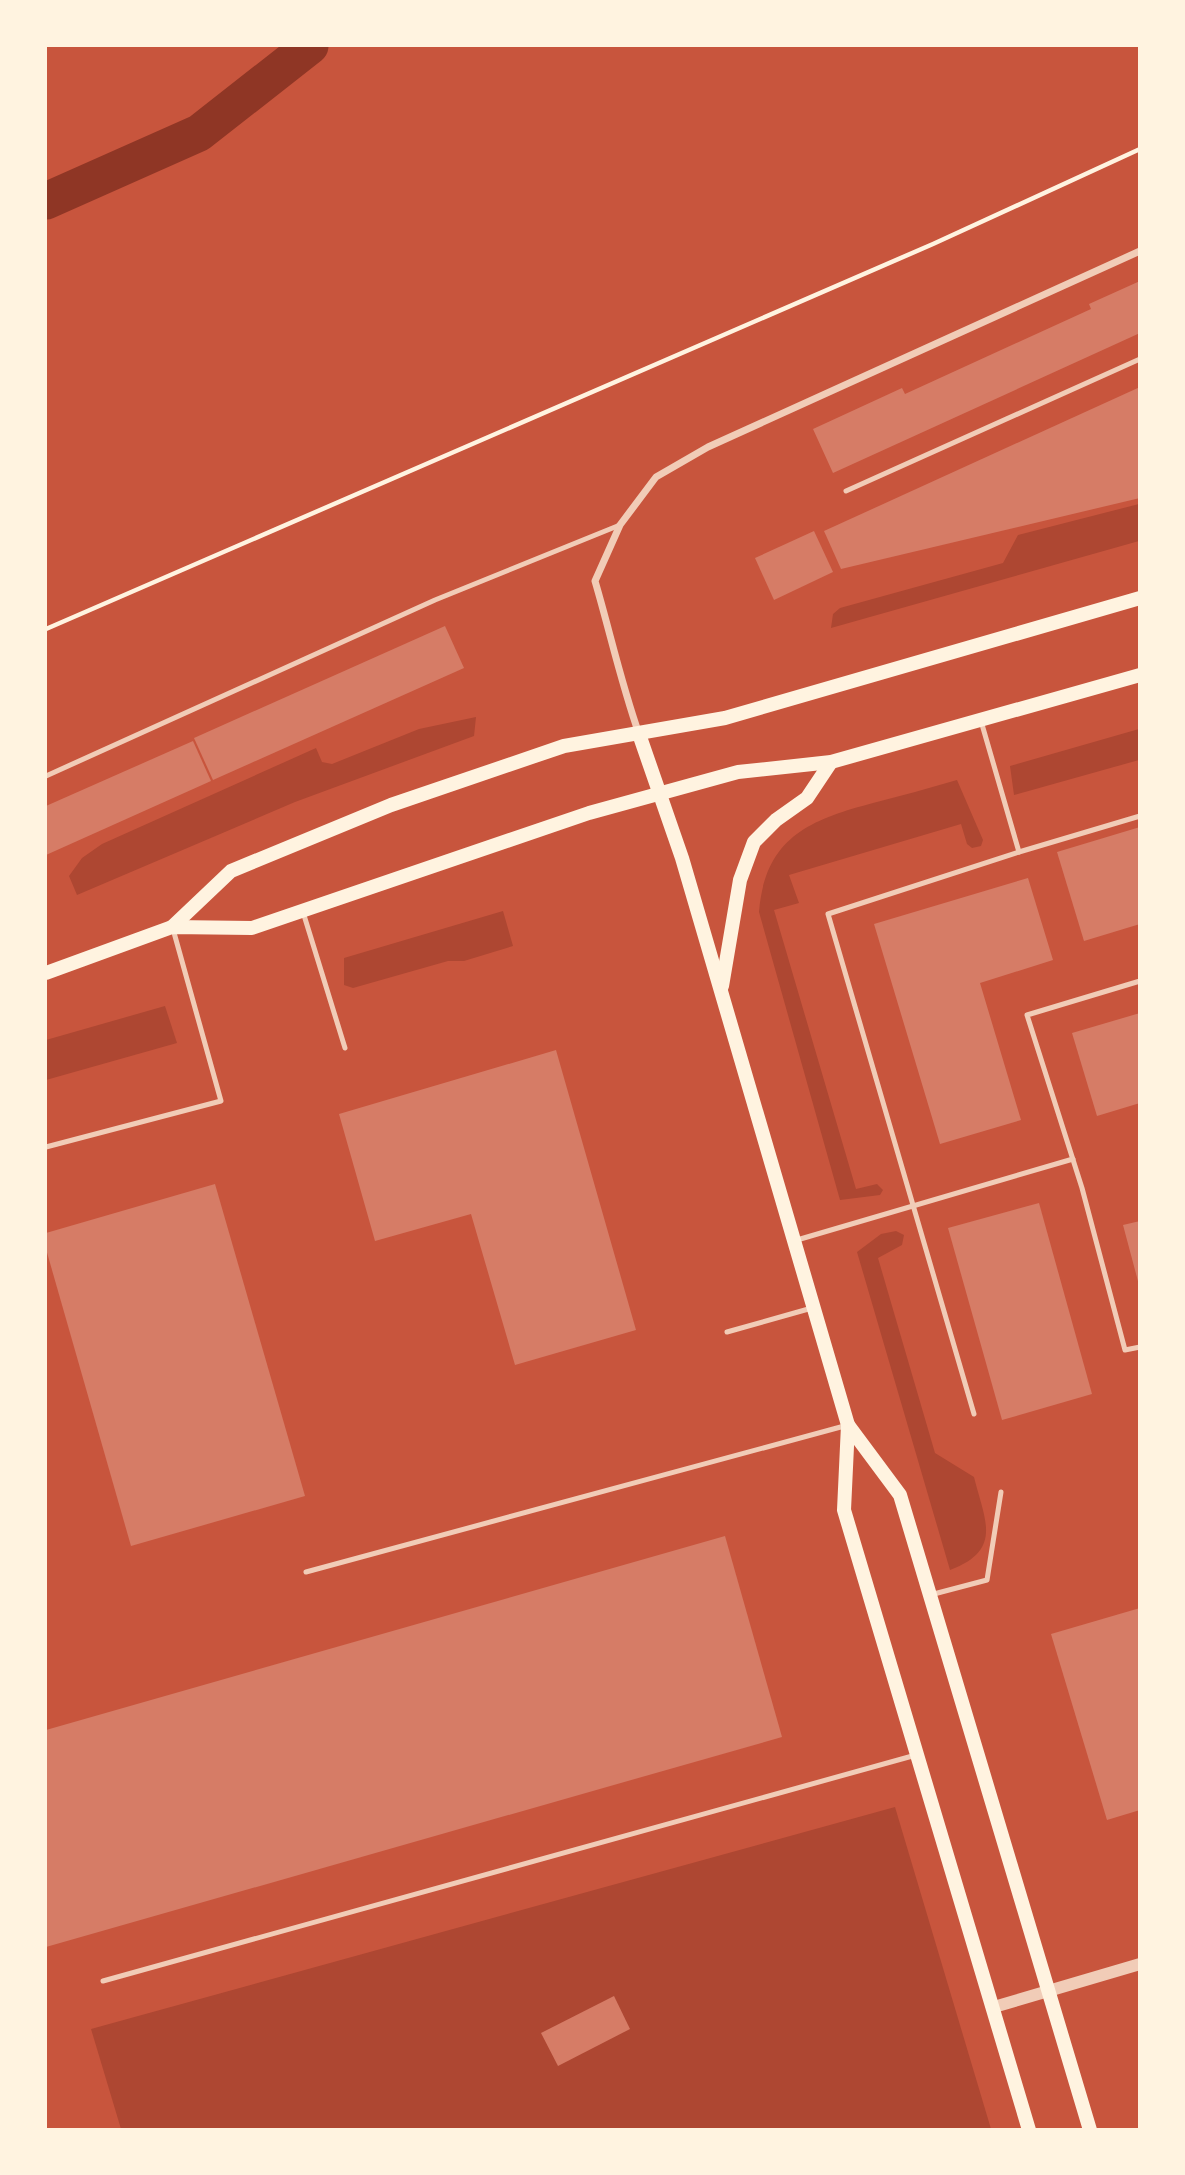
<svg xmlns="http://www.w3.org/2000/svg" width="1185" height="2175" viewBox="0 0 1185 2175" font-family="'Asap Condensed',sans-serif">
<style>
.green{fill:#ae4732}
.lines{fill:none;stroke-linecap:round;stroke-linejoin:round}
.canal{stroke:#8f3625;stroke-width:37}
.building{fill:#d67c66}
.path{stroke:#fff3e0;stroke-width:4.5}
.service{stroke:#f1ccb7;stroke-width:5}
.minor{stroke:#f1ccb7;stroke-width:7}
.tertiary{stroke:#f1ccb7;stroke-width:12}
.secondary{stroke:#fff3e0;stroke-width:14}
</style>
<rect width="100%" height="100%" fill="#c8553d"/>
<g class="green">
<path d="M1139,504v37l-308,87 2,-14 7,-6 163,-45 15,-28z"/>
<path d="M476,717l-2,19 -179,66 -218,93 -8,-19 13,-18 20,-14 214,-96 6,14 10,2 87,-35z"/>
<path d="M1139,729v31l-125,35 -4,-29z"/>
<path d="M957,780l26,60 -2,6 -9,2 -5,-4 -6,-20 -172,51 10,28 -25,7 82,279 21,-5 6,6 -3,5 -40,5 -81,-288c6,-74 50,-92 114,-109 28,-7 56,-15 84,-23z"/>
<path d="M503,911l10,35 -49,15h-16l-95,27 -9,-3v-27z"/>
<path d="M165,1006l12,37 -131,37v-40z"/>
<path d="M896,1231l8,4 -2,10 -24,13 57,195 39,24c11,44 29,73 -24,93l-93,-318 24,-18z"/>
<path d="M895,1807l96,322h-870l-30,-100z"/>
</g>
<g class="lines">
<path class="canal" d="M46,201l153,-68 111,-87"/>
</g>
<g class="building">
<path d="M1140,281v52l-307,140 -20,-44 89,-41 3,6 186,-85 -2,-5z"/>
<path d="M1140,387v111l-299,71 -17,-38z"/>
<path d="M814,531l19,41 -59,28 -19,-42z"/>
<path d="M445,626l19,42 -251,112 -19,-42z"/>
<path d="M193,741l18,40 -165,74v-49z"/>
<path d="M1140,827v97l-56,17 -27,-89z"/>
<path d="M1028,878l25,82 -73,23 41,137 -81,24 -66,-220z"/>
<path d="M1140,1013v90l-43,13 -25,-83z"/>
<path d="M556,1050l80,280 -121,35 -44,-151 -96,27 -36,-127z"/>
<path d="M215,1184l90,312 -174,50 -85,-297v-16z"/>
<path d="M1039,1203l53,191 -90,26 -54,-192z"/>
<path d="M1140,1221v64h-1l-16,-60z"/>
<path d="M725,1536l57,201 -736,210v-217z"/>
<path d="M1140,1608v202l-33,10 -56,-186z"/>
<path d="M614,1996l16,33 -72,37 -17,-33z"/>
</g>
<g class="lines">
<path class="path" d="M46,629l887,-385 207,-95"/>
<g class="service">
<path d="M846,491l294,-132"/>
<path d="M46,776l389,-176 185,-75"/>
<path d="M1019,852l121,-36"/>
<path d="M303,912l42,136"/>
<path d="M1140,981l-113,34 55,173 43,162 15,-3"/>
<path d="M46,1147l175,-46 -48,-172"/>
<path d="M797,1240l276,-81"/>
<path d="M727,1332l85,-24"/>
<path d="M974,1414l-146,-500 191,-62 -38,-131"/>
<path d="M306,1572l542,-147"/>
<path d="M930,1595l57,-15 14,-88"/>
<path d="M103,1981l813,-226"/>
</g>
<path class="minor" d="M639,734c-18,-51 -29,-102 -44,-153l25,-56 36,-48 52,-30 432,-196"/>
<path class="tertiary" d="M994,2007l146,-43"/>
<g class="secondary">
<path d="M639,734l43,124 166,567 -4,85 185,620"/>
<path d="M172,927l59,-56 160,-66 173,-59 161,-28 415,-120"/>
<path d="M46,973l126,-46 80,1 337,-115 149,-41 93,-10 309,-87"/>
<path d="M722,986l18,-106 14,-38 22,-22 31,-22 24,-36"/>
<path d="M848,1425l52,70 190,635"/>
</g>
</g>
<rect width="1185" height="2175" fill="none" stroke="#fff3e0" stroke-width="94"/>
</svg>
